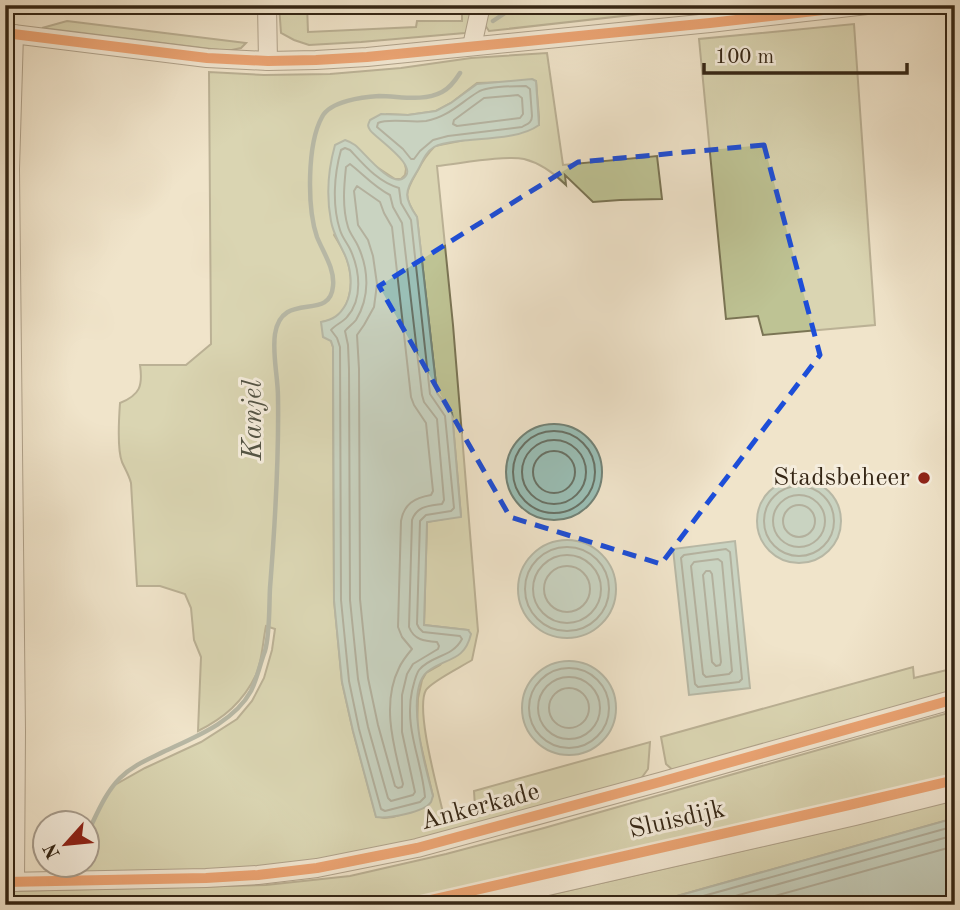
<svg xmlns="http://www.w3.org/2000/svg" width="960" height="910" viewBox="0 0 960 910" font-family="'Old Standard TT',serif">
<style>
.green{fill:#bec394;stroke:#7a7454;stroke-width:2;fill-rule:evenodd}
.water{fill:#9abfb6;stroke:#728276;stroke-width:2}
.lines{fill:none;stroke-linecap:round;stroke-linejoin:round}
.shore{stroke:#687266;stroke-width:2}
.stream{stroke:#728276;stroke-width:4.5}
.minor-casing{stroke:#645642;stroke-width:20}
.minor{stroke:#f5eddd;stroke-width:18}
.cycleway-casing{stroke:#f5eddd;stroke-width:15}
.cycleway{stroke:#e8590c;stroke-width:10}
.marked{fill:none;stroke:#1d4ed8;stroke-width:5;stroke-dasharray:14 9;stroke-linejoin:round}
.poi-dot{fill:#8f2418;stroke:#f5eddd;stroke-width:2.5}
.labels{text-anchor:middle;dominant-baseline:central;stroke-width:6;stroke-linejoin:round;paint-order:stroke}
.poi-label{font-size:26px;fill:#352615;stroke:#f5eddd;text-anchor:end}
.street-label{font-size:26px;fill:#352615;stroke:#f5eddd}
.water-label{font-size:28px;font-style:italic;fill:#535445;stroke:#f5eddd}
</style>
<rect width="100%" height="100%" fill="#f0e4cb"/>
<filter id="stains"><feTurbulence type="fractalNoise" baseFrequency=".00286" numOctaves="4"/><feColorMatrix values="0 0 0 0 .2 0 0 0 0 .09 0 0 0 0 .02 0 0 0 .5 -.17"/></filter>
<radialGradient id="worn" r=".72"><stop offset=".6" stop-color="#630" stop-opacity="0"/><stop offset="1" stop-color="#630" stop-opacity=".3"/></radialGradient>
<g class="green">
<path d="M279,5h28l1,27 108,-5 1,-6h45v-16l5,2 4,7 -3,17 -3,2 -104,9 -52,3 -15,-5 -13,-7z"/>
<path d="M488,5h233l-232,26 -6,-9z"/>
<path d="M67,21l179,22 -5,5 -14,3 -185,-23z"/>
<path d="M854,24l21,301 -112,10 -5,-19 -32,3 -27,-280z"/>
<path d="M547,53l16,112 94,-9 5,43 -42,1 -27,2 -28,-27 1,10c-11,-11 -26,-22 -42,-26 -19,-4 -66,5 -87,7l16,159 25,306 -6,29c-11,7 -40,21 -46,30 -11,19 12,100 17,123l32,-6 -1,-16 176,-49 -2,27 -13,18 -199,53 -187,31 -184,3 7,-9 16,-1v-25l1,-6 6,-17 18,-30 32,-18 56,-26 36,-23 15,-18 12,-23 8,-28 3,-21 -9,-3c-3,14 -4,36 -10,49 -13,27 -32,43 -58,56l3,-74 -7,-17 -3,-32 -6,-14 -25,-8h-23l-6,-103c-2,-8 -6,-14 -9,-21 -5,-13 -3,-45 -2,-59 20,-8 23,-17 20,-38h46l25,-21 -2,-272 55,3 66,-1 71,-6 70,-10zM536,81l3,36v8l-104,21c-8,8 -12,14 -17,24 -12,21 -16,25 -1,47l20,176 15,20 9,103 -34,6 -3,103 44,5 -28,35 -14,8 -4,7 -4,18 -1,31 16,67 -10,12 -30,9 -9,1 -8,-2 -23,-85 -11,-49 -8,-82 -1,-253 -2,-6 -9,-19c29,-4 33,-38 25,-62 -3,-9 -8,-17 -13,-25l41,-69 20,13h6l4,-4 1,-6 -2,-8 -6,-6 -11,-41 21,1 28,-4 15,-8 26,-20z"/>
<path d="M913,667l1,11 41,-10v28l-277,79 -12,-11 -5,-27z"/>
<path d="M955,711v75l-442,103 -91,9 -31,7h-386v-14l261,-6 84,-9 96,-22 98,-26z"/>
<path d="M955,798v20l-310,87h-140l306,-70z"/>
</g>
<g class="water">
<path d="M532,79l4,2 3,44c-19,14 -55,13 -79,16 -8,1 -19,2 -26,6 -10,6 -12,17 -18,26 -12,19 -12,25 1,44l20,176 15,20 9,104 -34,5 -3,103 44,5 3,4c-7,29 -26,23 -44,38 -23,20 -1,98 6,124 -1,2 -1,4 -2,6 -6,10 -43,17 -55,15l-23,-86 -11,-49 -8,-82 -1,-253 -2,-6 -8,-4 -2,-15c12,-2 19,-7 25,-18 8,-16 5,-38 -3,-53 -5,-11 -10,-18 -12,-30 -5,-26 -3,-51 4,-76l10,-5c3,1 7,3 10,5 9,7 34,40 47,34 21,-11 -27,-41 -32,-49 -3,-5 -2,-5 0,-10l11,-6 27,1 28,-4 15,-8 26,-19z"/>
<circle cx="554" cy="472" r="48"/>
<circle cx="799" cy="521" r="42"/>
<circle cx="567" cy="589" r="49"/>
<path d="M735,541l15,147 -61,7 -16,-146z"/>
<circle cx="569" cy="708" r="47"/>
<path d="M955,818v87h-310z"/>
</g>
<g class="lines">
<g class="shore">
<path d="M526,86l4,3 2,27c0,7 -5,8 -10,11l-74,9 -15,4 -13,11 -6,8h-3l-8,-10 -26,-22 1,-4c10,-5 34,0 48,-2 22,-4 34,-18 52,-29 9,-6 36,-6 48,-6z"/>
<path d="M518,95l4,3 1,16 -3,4 -63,8 -4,-2 1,-4 30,-22z"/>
<path d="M345,148l5,2c14,15 28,32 49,38l2,15 10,17 19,174 15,22 9,92 -3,3 -25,4 -6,6 -3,103 2,4 4,4 37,4 2,3c-10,19 -31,16 -43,31 -4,6 -5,14 -7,21 -8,37 10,70 13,106l-5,5 -35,9 -4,-2 -22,-80 -10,-48 -8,-81 -1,-253 -3,-9 -6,-8c4,-5 12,-8 16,-13 16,-18 13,-47 3,-68 -3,-6 -8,-12 -10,-19 -8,-25 -6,-55 1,-80z"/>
<path d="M350,164c13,10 24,23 40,31l3,12 9,16 20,172 2,7 13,17 7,81 -2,4c-14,2 -25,2 -30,16l-3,107c5,13 15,14 28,15l2,4 -1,3 -25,15 -6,10 -5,21v37l13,60 -2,3 -22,6 -3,-3 -20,-71 -10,-48 -8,-79 -1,-231 -1,-24 -3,-14c3,-4 8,-7 11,-11 14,-23 13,-50 2,-74 -3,-7 -8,-12 -10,-19 -6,-20 -4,-41 -2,-60z"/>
<path d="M357,186l23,16 4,11 8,14 19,170 3,8 12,18 7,68 -2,4c-17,3 -27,9 -30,26l-3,106 4,10 10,12c-5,6 -10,12 -13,19 -18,36 -5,79 4,116l-1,3 -4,1 -3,-2 -17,-61 -10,-47 -8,-79 -1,-230 -2,-34 7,-10 10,-18 3,-23 -4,-28 -5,-16 -10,-15 -4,-34z"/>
<circle cx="554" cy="472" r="41"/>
<circle cx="554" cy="472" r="32"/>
<circle cx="554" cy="472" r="21"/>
<circle cx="799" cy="521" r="35"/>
<circle cx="799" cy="521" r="26"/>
<circle cx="799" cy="521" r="16"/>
<circle cx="567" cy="589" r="42"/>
<path d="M726,549l4,3 12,127 -3,3 -41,5 -3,-3 -14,-126 3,-3z"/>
<circle cx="567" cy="589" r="34"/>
<path d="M718,559l4,3 10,109 -3,3 -23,3 -3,-3 -12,-108 3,-4z"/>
<circle cx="567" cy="589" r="23"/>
<path d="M706,571h4l2,3 9,88 -1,3 -4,1 -4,-4 -9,-87z"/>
<circle cx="569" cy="708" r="40"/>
<circle cx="569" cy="708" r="31"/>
<circle cx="569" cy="708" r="20"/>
<path d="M671,905l284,-79"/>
<path d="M703,905l252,-70"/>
<path d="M742,905l213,-59"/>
</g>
<g class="stream">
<path d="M493,21l24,-16"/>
<path d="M88,832c9,-18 17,-39 32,-54 13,-13 29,-19 45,-27 30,-14 69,-29 86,-60 6,-12 9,-27 14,-40 5,-18 4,-44 5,-63 5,-63 9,-127 8,-191 0,-20 -6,-43 -3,-63 7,-45 55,-11 58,-48 2,-17 -10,-34 -16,-49 -10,-29 -10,-93 5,-120 8,-16 41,-20 57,-21 21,0 44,6 63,-4 8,-4 13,-11 18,-19"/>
</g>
<defs>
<g id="minor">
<path d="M267,5l1,56"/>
<path d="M5,33l202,25 61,3 48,-1 51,-3 343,-34 157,-18"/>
<path d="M14,34l-4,135 6,562 -1,151"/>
<path d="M472,46l9,-41"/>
<path d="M5,882l201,-4 52,-3 59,-7 100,-20 243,-66 295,-83"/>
<path d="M464,905l391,-89 100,-25"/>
</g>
</defs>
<use href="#minor" class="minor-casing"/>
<use href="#minor" class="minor"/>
<defs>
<g id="cycleway">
<path d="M5,33l202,25 61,3 48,-1 51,-3 343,-34 157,-18"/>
<path d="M5,882l201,-4 52,-3 59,-7 100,-20 243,-66 295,-83"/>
<path d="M409,905l440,-100 106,-25"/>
</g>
</defs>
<use href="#cycleway" class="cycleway-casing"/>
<use href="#cycleway" class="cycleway"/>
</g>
<path d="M0 0H960V910H0ZM764,145l56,210 -159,209 -151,-47 -131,-231 199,-124z" fill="#f0e4cb" fill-opacity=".55" fill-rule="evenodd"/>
<path class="marked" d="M764,145l56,210 -159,209 -151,-47 -131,-231 199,-124z"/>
<circle class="poi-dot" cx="924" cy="478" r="7"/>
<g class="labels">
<g class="poi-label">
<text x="910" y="478">Stadsbeheer</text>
</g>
<g class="street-label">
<text transform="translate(480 807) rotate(-15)">Ankerkade</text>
<text transform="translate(677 820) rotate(-13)">Sluisdijk</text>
</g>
<g class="water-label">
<text transform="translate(254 420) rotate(-90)">Kanjel</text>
</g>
</g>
<rect width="960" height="910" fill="none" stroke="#f0e4cb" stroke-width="28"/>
<rect x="7" y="7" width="946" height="896" fill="none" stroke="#352615" stroke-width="3.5"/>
<rect x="14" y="14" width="932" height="882" fill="none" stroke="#352615" stroke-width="2"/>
<g transform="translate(66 844) rotate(243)"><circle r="33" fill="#f5eddd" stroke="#a89d8d" stroke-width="2"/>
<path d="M0-5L12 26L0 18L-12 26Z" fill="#8f2418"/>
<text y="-10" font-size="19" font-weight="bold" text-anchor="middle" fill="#352615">N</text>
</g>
<path d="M704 63v10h203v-10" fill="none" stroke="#352615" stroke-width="3.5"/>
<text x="715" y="63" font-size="21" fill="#352615" stroke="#f5eddd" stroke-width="5" paint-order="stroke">100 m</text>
<rect width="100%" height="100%" filter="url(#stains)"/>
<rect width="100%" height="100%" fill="url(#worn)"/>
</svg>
